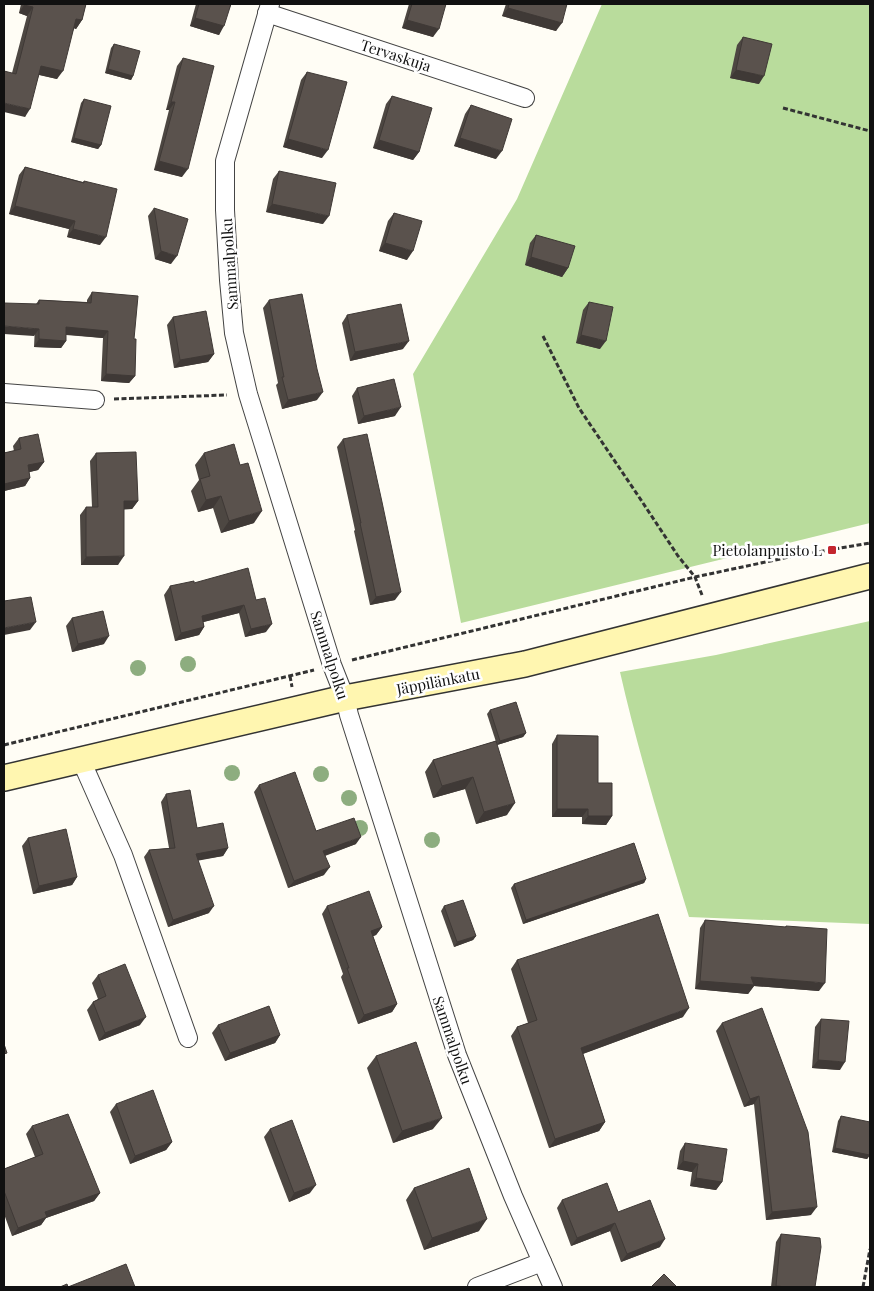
<svg xmlns="http://www.w3.org/2000/svg" width="874" height="1291" viewBox="0 0 874 1291" font-family="'Playfair Display',serif">
<style>
.forest{fill:#b9dc9c}
.lines{fill:none;stroke-linecap:round;stroke-linejoin:round}
.street-casing{stroke:#444;stroke-width:20}
.secondary-casing{stroke:#333;stroke-width:28}
.path{stroke:#333;stroke-width:3;stroke-dasharray:5 2.5;stroke-linecap:butt}
.street{stroke:#fff;stroke-width:18}
.secondary{stroke:#fff6b0;stroke-width:25}
.tree{fill:#8dad7f}
.wall{fill:#4d4742}
.shaded-wall{fill:#3f3936}
.building{fill:#5a524d;stroke:#3f3936}
.poi-dot{fill:#c4262e;stroke:#fff;stroke-width:2}
.labels{text-anchor:middle;dominant-baseline:central;stroke-width:5;stroke-linejoin:round;paint-order:stroke}
.street-label{font-size:15px;fill:#111;stroke:#fff}
.poi-label{font-size:15px;fill:#111;stroke:#fff;text-anchor:end}
</style>
<rect width="100%" height="100%" fill="#fffdf5"/>
<g class="forest">
<path d="M602,4h268v519l-409,100 -48,-249 104,-175z"/>
<path d="M870,621v303l-181,-7c-25,-81 -50,-162 -69,-245l96,-17z"/>
</g>
<g class="lines">
<defs>
<g id="street">
<path d="M270,4l-45,157v49l4,70 5,53 14,61 84,271 13,33 4,17 108,340 56,141 40,91"/>
<path d="M267,13l258,85"/>
<path d="M4,393l91,7"/>
<path d="M81,760l42,95 65,183"/>
<path d="M477,1287l65,-25"/>
</g>
<path id="secondary" d="M4,778l341,-80 180,-34 345,-88"/>
</defs>
<use href="#street" class="street-casing"/>
<use href="#secondary" class="secondary-casing"/>
<g class="path">
<path d="M783,108l87,23"/>
<path d="M543,336l36,72 60,89 39,59 17,21 7,18"/>
<path d="M114,399l113,-4"/>
<path d="M352,660l343,-83 99,-21 76,-13"/>
<path d="M290,676l2,11"/>
<path d="M4,745l310,-75"/>
<path d="M863,1287l7,-38"/>
</g>
<use href="#street" class="street"/>
<use href="#secondary" class="secondary"/>
</g>
<g class="tree">
<circle cx="188" cy="664" r="8"/>
<circle cx="138" cy="668" r="8"/>
<circle cx="232" cy="773" r="8"/>
<circle cx="321" cy="774" r="8"/>
<circle cx="349" cy="798" r="8"/>
<circle cx="360" cy="828" r="8"/>
<circle cx="432" cy="840" r="8"/>
</g>
<g class="wall">
<path d="M21,4h65l-4,16 -6,9 -2,-1 -17,51 -18,-4 -14,42 -13,-44 15,-57 -8,-3z"/>
<path d="M196,4h35l-12,31 -29,-9z"/>
<path d="M409,4h37l-13,33 -31,-9z"/>
<path d="M506,4h61l-11,27 -54,-15z"/>
<path d="M743,37l16,47 -29,-6 7,-33z"/>
<path d="M114,44l19,32 -2,4 -26,-7 6,-25z"/>
<path d="M183,58l-1,119 -28,-7 15,-60h-3l11,-44z"/>
<path d="M307,72l15,86 -39,-11 18,-67z"/>
<path d="M392,96l27,56 -6,8 -40,-12 13,-44z"/>
<path d="M84,99l17,46 -3,4 -27,-7 10,-39z"/>
<path d="M471,105l25,54 -42,-13 11,-32z"/>
<path d="M25,167l58,15 1,-1 16,64 -33,-8 2,-8 -60,-15 10,-39z"/>
<path d="M279,171l44,53 -57,-12 7,-33z"/>
<path d="M154,208l17,56 -16,-5 -7,-43z"/>
<path d="M394,213l13,47 -28,-9 9,-30z"/>
<path d="M536,235l32,33 -6,9 -37,-12 5,-22z"/>
<path d="M92,292l42,47 1,37 -6,7 -28,-2 2,-43 -37,-3v6l-5,7 -27,-1 2,-43 3,-4 48,2v-2z"/>
<path d="M269,300l48,100 -35,9 -6,-24 2,-2 -15,-75z"/>
<path d="M589,302l11,47 -24,-6 7,-33z"/>
<path d="M347,315l56,34 -53,12 -8,-38z"/>
<path d="M173,317l41,37 -6,8 -34,6 -7,-43z"/>
<path d="M357,388l38,28 -37,8 -6,-28z"/>
<path d="M19,438l25,24 -6,8 -9,2 1,6 -5,8 -21,5v-38l10,-2 -1,-5z"/>
<path d="M343,439l52,161 -25,5 -16,-74 1,-1 -18,-83z"/>
<path d="M96,453l42,48 -6,8h-8l-6,56h-37l-1,-50 6,-8h6l-2,-46z"/>
<path d="M204,453l50,70 -33,10 -8,-25 -15,4 -7,-21 8,-11 -4,-15z"/>
<path d="M194,583l62,17 10,32 -21,5 -6,-24 -36,9 1,5 -5,8 -24,6 -11,-46 6,-9z"/>
<path d="M72,618l32,26 -32,8 -6,-26z"/>
<path d="M490,710l36,23 -3,4 -26,8 -10,-31z"/>
<path d="M557,735l41,48 14,33 -6,9 -24,-1v-7h-30v-73z"/>
<path d="M496,741l11,74 -31,9 -11,-35 -32,9 -8,-26 8,-12z"/>
<path d="M259,785l57,46 40,13 -31,12 -1,19 -36,13 -34,-96z"/>
<path d="M166,794l31,34 31,20 -5,8 -25,4 11,53 -41,14 -24,-70 5,-7 20,-2 -8,-46z"/>
<path d="M28,838l49,39 -5,8 -39,9 -11,-48z"/>
<path d="M646,879l-2,4 -121,41 -12,-36 3,-4z"/>
<path d="M327,906l55,21 -6,8 -3,1 24,68 -5,8 -34,12 -17,-47 2,-3 -21,-60z"/>
<path d="M444,906l32,30 -3,4 -19,7 -13,-36z"/>
<path d="M705,920l80,7 1,-1 33,65 -65,-5 -6,8 -53,-5 5,-61z"/>
<path d="M517,960l166,57 -100,37 22,68 -6,9 -50,17 -38,-112 6,-9 11,-4 -17,-54z"/>
<path d="M98,975l42,50 -41,16 -12,-31 6,-8 5,-3 -6,-16z"/>
<path d="M821,1019l19,51 -28,-2 3,-41z"/>
<path d="M722,1023l86,109 3,83 -45,5 -12,-116 -10,3 -28,-76z"/>
<path d="M218,1025l62,10 -5,8 -50,18 -13,-28z"/>
<path d="M376,1056l57,73 -40,14 -26,-75z"/>
<path d="M116,1104l56,38 -6,8 -36,14 -20,-52z"/>
<path d="M841,1116l29,39 -3,4 -35,-7 6,-31z"/>
<path d="M32,1126l68,67 -6,8 -48,17 -5,7 -29,11 -8,-22v-45l31,-12 -9,-23z"/>
<path d="M270,1129l40,64 -21,9 -25,-65z"/>
<path d="M685,1143l37,39 -6,8 -26,-4 2,-14 -15,-3 3,-18z"/>
<path d="M414,1188l65,43 -55,19 -18,-50z"/>
<path d="M562,1200l56,12 42,35 -39,15 -11,-31 -39,15 -14,-38z"/>
<path d="M781,1234l34,53h-44l5,-45z"/>
</g>
<g class="shaded-wall">
<path d="M24,5l9,2 -6,9 -8,-3z"/>
<path d="M508,8l54,15 -6,8 -54,-15z"/>
<path d="M195,18l29,8 -5,9 -29,-9z"/>
<path d="M76,19l6,1 -6,9 -5,-2z"/>
<path d="M407,20l32,9 -6,8 -31,-9z"/>
<path d="M41,66l22,5 -6,8 -21,-5z"/>
<path d="M108,69l25,7 -2,4 -26,-7z"/>
<path d="M736,70l28,6 -5,8 -29,-6z"/>
<path d="M171,102h4l-6,8h-3z"/>
<path d="M4,103l26,6 -5,8 -21,-5z"/>
<path d="M74,138l27,7 -3,4 -27,-7z"/>
<path d="M460,138l42,13 -6,8 -42,-13z"/>
<path d="M288,139l40,11 -6,8 -39,-11z"/>
<path d="M379,140l40,12 -6,8 -40,-12z"/>
<path d="M159,161l29,8 -6,8 -28,-7z"/>
<path d="M272,204l57,12 -6,8 -57,-12z"/>
<path d="M15,206l60,15 -6,8 -60,-15z"/>
<path d="M73,229l33,8 -6,8 -33,-8z"/>
<path d="M385,243l28,8 -6,9 -28,-9z"/>
<path d="M161,251l16,5 -6,8 -16,-5z"/>
<path d="M531,257l37,11 -6,9 -37,-12z"/>
<path d="M4,326l35,3 -5,7 -30,-2z"/>
<path d="M66,327l42,4 -5,7 -42,-4z"/>
<path d="M581,335l25,6 -6,8 -24,-6z"/>
<path d="M39,339l27,2 -5,7 -27,-1z"/>
<path d="M409,341l-6,8 -53,12 5,-9z"/>
<path d="M214,354l-6,8 -34,6 6,-8z"/>
<path d="M106,374l29,2 -6,7 -28,-2z"/>
<path d="M323,392l-6,8 -35,9 6,-9z"/>
<path d="M401,407l-6,9 -37,8 6,-8z"/>
<path d="M44,462l-6,8 -16,4 6,-9z"/>
<path d="M30,478l-5,8 -21,5v-7z"/>
<path d="M221,496l-8,12 -15,4 8,-12z"/>
<path d="M124,501h14l-6,8 -14,1z"/>
<path d="M262,511l-8,12 -33,10 8,-12z"/>
<path d="M124,556l-6,9h-37l5,-8z"/>
<path d="M401,592l-6,8 -25,5 6,-8z"/>
<path d="M244,605l-5,8 -43,11 6,-8z"/>
<path d="M36,622l-6,8 -26,5v-7z"/>
<path d="M272,624l-6,8 -21,5 6,-8z"/>
<path d="M204,627l-5,8 -24,6 6,-8z"/>
<path d="M109,636l-5,8 -32,8 6,-8z"/>
<path d="M526,733l-3,4 -26,8 3,-4z"/>
<path d="M473,777l-8,12 -32,9 9,-12z"/>
<path d="M515,803l-8,12 -31,9 8,-12z"/>
<path d="M557,809h31l-6,8h-30z"/>
<path d="M588,816h24l-6,9 -24,-1z"/>
<path d="M361,837l-5,7 -38,14 5,-7z"/>
<path d="M228,848l-5,8 -32,6 5,-8z"/>
<path d="M330,867l-6,8 -36,13 6,-7z"/>
<path d="M77,877l-5,8 -39,9 6,-8z"/>
<path d="M646,879l-2,4 -121,41 3,-4z"/>
<path d="M214,906l-5,7 -41,14 5,-7z"/>
<path d="M382,927l-6,8 -10,4 5,-8z"/>
<path d="M476,936l-3,4 -19,7 3,-5z"/>
<path d="M751,977l74,6 -6,8 -65,-5 -6,8 -53,-5 5,-8z"/>
<path d="M397,1004l-5,8 -34,12 6,-9z"/>
<path d="M689,1008l-6,9 -109,40 7,-9z"/>
<path d="M146,1017l-6,8 -41,16 6,-8z"/>
<path d="M280,1035l-5,8 -50,18 5,-8z"/>
<path d="M818,1060l27,2 -5,8 -28,-2z"/>
<path d="M759,1096l-5,8 -10,3 6,-8z"/>
<path d="M442,1118l-9,11 -40,14 9,-12z"/>
<path d="M605,1122l-6,9 -50,17 6,-9z"/>
<path d="M172,1142l-6,8 -36,14 5,-8z"/>
<path d="M835,1148l35,7 -3,4 -35,-7z"/>
<path d="M683,1161l15,3 -6,8 -15,-3z"/>
<path d="M696,1178l26,4 -6,8 -26,-4z"/>
<path d="M316,1185l-6,8 -21,9 5,-9z"/>
<path d="M100,1193l-6,8 -48,17 -5,7 -29,11 6,-8 27,-16z"/>
<path d="M817,1207l-6,8 -45,5 6,-8z"/>
<path d="M487,1219l-8,12 -55,19 8,-12z"/>
<path d="M615,1223l-5,8 -39,15 6,-8z"/>
<path d="M665,1239l-5,8 -39,15 6,-8z"/>
</g>
<g class="building">
<path d="M25,4h61l-4,16 -6,-1 -13,52 -22,-5 -11,43 -26,-6v-32l12,3 17,-67 -9,-2z"/>
<path d="M199,4h32l-7,22 -29,-8z"/>
<path d="M412,4h34l-7,25 -32,-9z"/>
<path d="M509,4h58l-5,19 -54,-15z"/>
<path d="M743,37l29,7 -8,32 -28,-6z"/>
<path d="M114,44l26,7 -7,25 -25,-7z"/>
<path d="M183,58l31,8 -26,103 -29,-8 16,-59h-4z"/>
<path d="M307,72l40,10 -19,68 -40,-11z"/>
<path d="M392,96l40,12 -13,44 -40,-12z"/>
<path d="M84,99l27,7 -10,39 -27,-7z"/>
<path d="M471,105l41,14 -10,32 -42,-13z"/>
<path d="M25,167l59,16v-2l33,8 -11,48 -33,-8 2,-8 -60,-15z"/>
<path d="M279,171l57,12 -7,33 -57,-12z"/>
<path d="M154,208l34,11 -11,37 -16,-5z"/>
<path d="M394,213l28,8 -9,30 -28,-8z"/>
<path d="M536,235l39,11 -7,22 -37,-11z"/>
<path d="M92,292l46,4 -4,43h2l-1,37 -29,-2 2,-43 -42,-4v14l-27,-2v-10l-35,-3v-23l35,1v-4l52,3z"/>
<path d="M302,294l15,75 6,23 -35,8 -6,-23h2l-15,-77z"/>
<path d="M589,302l24,5 -7,34 -25,-6z"/>
<path d="M401,304l8,37 -54,11 -8,-37z"/>
<path d="M206,311l8,43 -34,6 -7,-43z"/>
<path d="M394,379l7,28 -37,9 -7,-28z"/>
<path d="M38,434l6,28 -16,3 2,13 -26,6v-31l17,-4 -2,-11z"/>
<path d="M367,434l15,68 19,90 -25,5 -16,-74h1l-18,-84z"/>
<path d="M234,444l6,21 8,-2 14,48 -33,10 -8,-25 -15,4 -6,-21 10,-3 -6,-23z"/>
<path d="M136,452l2,49h-14v55l-38,1v-50h12l-2,-54z"/>
<path d="M248,568l8,32 9,-2 7,26 -21,5 -7,-24 -42,11 2,11 -23,6 -11,-47 24,-5v2z"/>
<path d="M31,597l5,25 -32,6v-27z"/>
<path d="M103,611l6,25 -31,8 -6,-26z"/>
<path d="M516,702l10,31 -26,8 -10,-31z"/>
<path d="M557,735l41,1v47h14v33h-24v-7h-31z"/>
<path d="M496,741l19,62 -31,9 -11,-35 -31,9 -9,-26z"/>
<path d="M295,772l21,59 38,-13 7,19 -38,14 7,16 -36,14 -35,-96z"/>
<path d="M190,790l7,38 26,-5 5,25 -32,6 18,52 -41,14 -24,-70 26,-2 -9,-54z"/>
<path d="M66,829l11,48 -38,9 -11,-48z"/>
<path d="M634,843l12,36 -120,41 -12,-36z"/>
<path d="M369,891l13,36 -11,4 26,73 -33,11 -17,-47h2l-22,-62z"/>
<path d="M463,900l13,36 -19,6 -13,-36z"/>
<path d="M658,914l31,94 -108,40 24,74 -50,17 -38,-112 20,-7 -20,-60z"/>
<path d="M705,920l81,7v-1l41,3 -2,54 -74,-6 3,8 -54,-4z"/>
<path d="M125,964l21,53 -41,16 -12,-31 13,-6 -8,-21z"/>
<path d="M269,1006l11,29 -50,18 -12,-28z"/>
<path d="M762,1008l46,124 9,75 -45,5 -13,-116 -9,3 -28,-76z"/>
<path d="M821,1019l28,2 -4,41 -27,-2z"/>
<path d="M416,1042l26,76 -40,13 -26,-75z"/>
<path d="M4,1044l3,9 -3,1z"/>
<path d="M153,1090l19,52 -37,14 -19,-52z"/>
<path d="M68,1114l32,79 -55,19 2,5 -29,11 -14,-37v-22l39,-15 -11,-28z"/>
<path d="M841,1116l29,6v33l-35,-7z"/>
<path d="M292,1120l24,65 -22,8 -24,-64z"/>
<path d="M685,1143l42,6 -5,33 -26,-4 2,-14 -15,-3z"/>
<path d="M469,1168l18,51 -55,19 -18,-50z"/>
<path d="M607,1183l11,29 32,-12 15,39 -38,15 -12,-31 -38,15 -15,-38z"/>
<path d="M781,1234l39,4 1,9 -6,40h-28l-11,-1z"/>
<path d="M126,1264l9,23h-75l7,-3 1,3z"/>
<path d="M664,1274l13,13h-26z"/>
</g>
<rect class="poi-dot" x="827" y="545" width="10" height="10" rx="2.5"/>
<g class="labels">
<g class="street-label">
<text transform="translate(396 55) rotate(18)">Tervaskuja</text>
<text transform="translate(229 264) rotate(-94)">Sammalpolku</text>
<text transform="translate(330 655) rotate(72)">Sammalpolku</text>
<text transform="translate(438 681) rotate(-11)">Jäppilänkatu</text>
<text transform="translate(453 1040) rotate(71)">Sammalpolku</text>
</g>
<g class="poi-label">
<text x="822" y="550">Pietolanpuisto L</text>
</g>
</g>
<rect width="874" height="1291" fill="none" stroke="#111111" stroke-width="10"/>
</svg>
